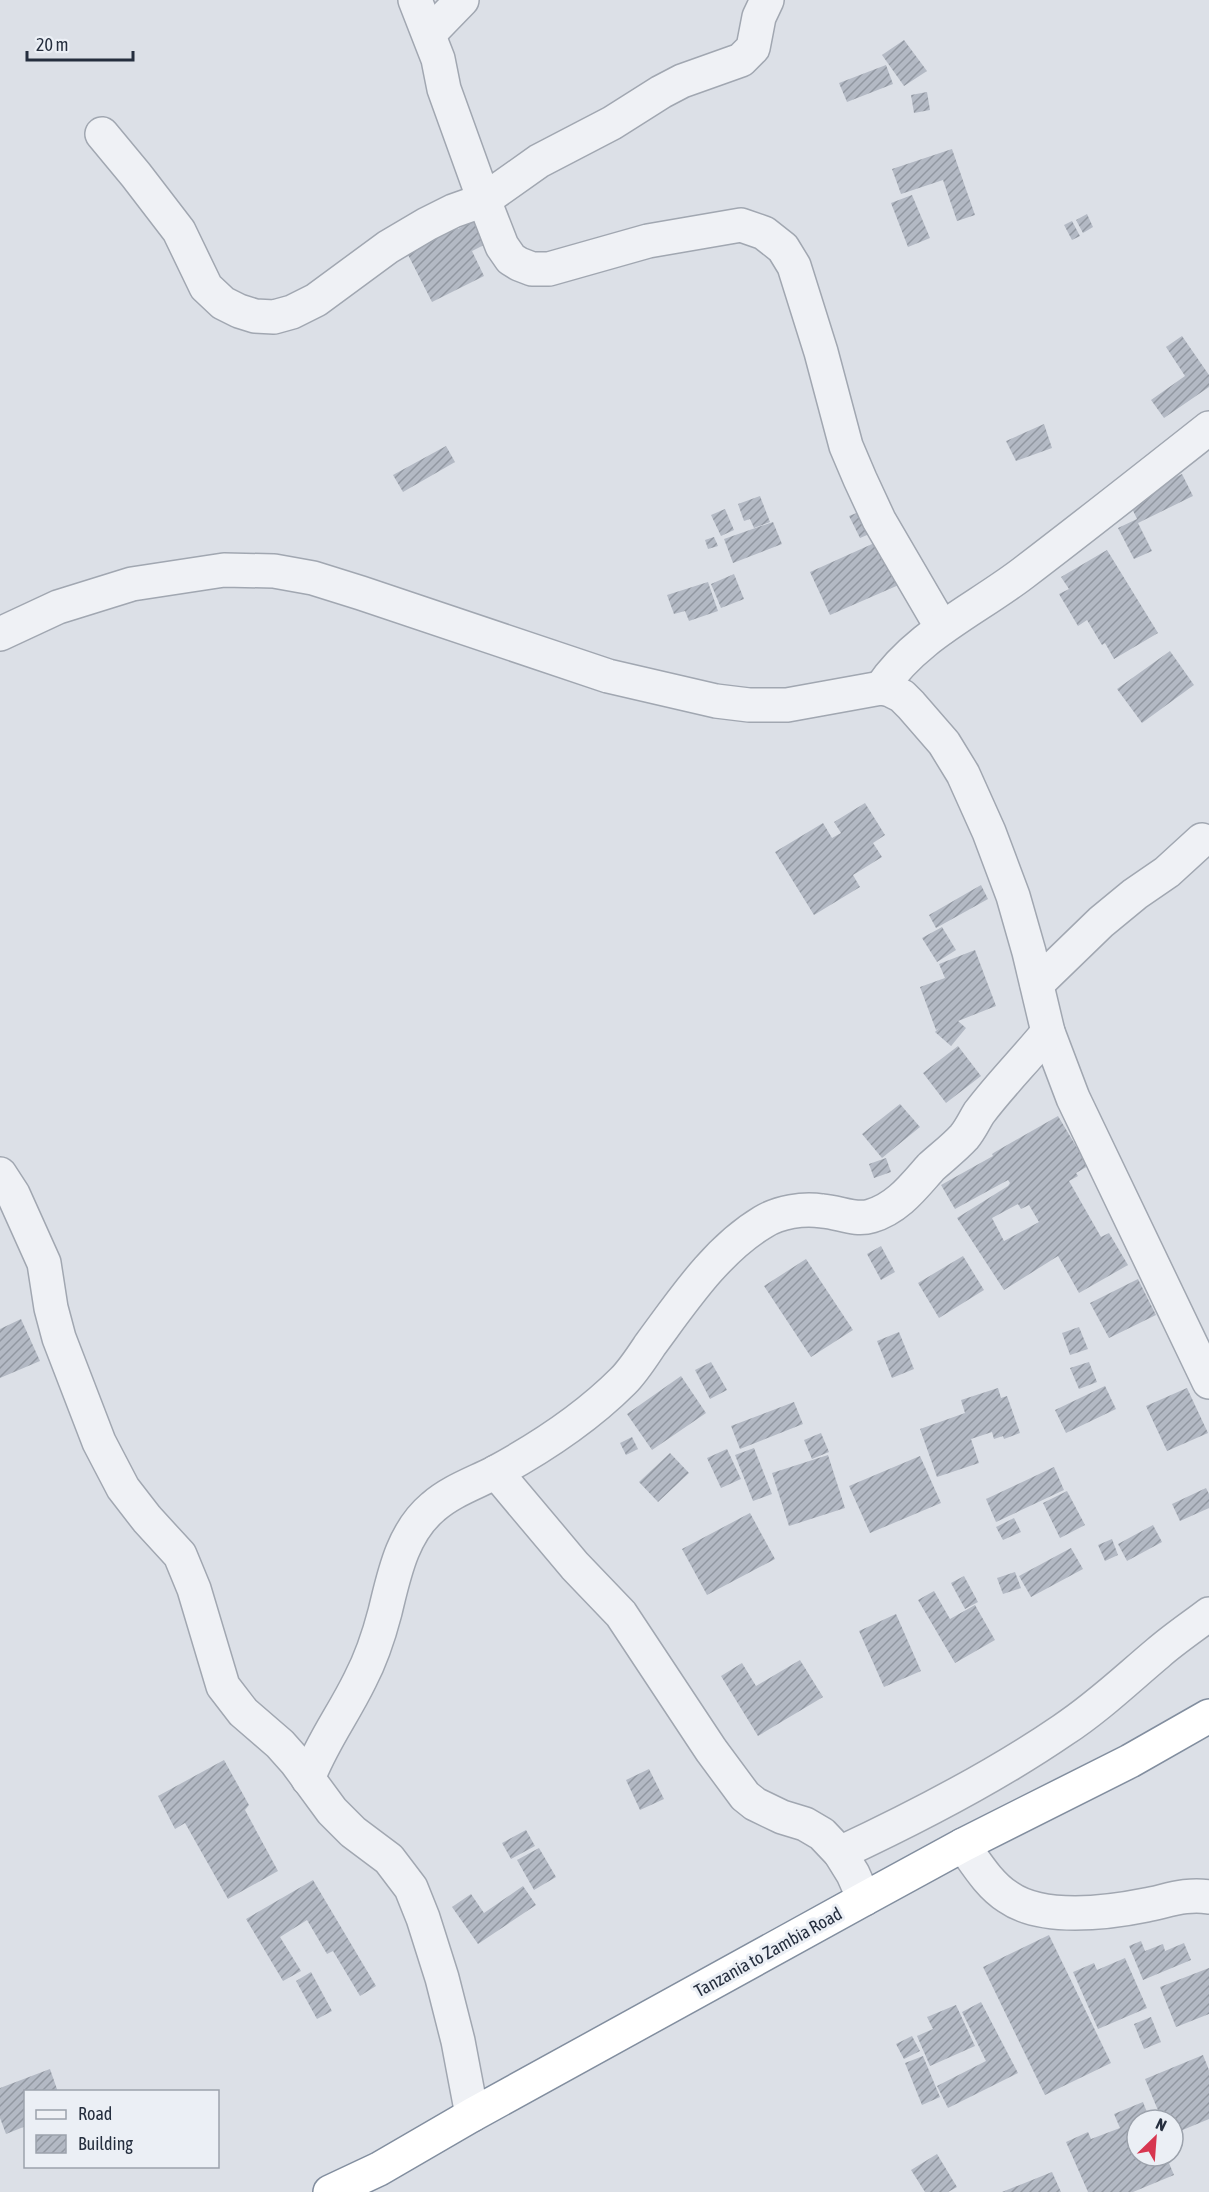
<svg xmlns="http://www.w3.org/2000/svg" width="1209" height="2192" viewBox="0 0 1209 2192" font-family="'Asap Condensed',sans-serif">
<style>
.building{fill:url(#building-hatch);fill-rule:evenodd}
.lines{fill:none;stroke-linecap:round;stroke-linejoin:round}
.street-casing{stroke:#a1a7b1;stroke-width:36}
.highway-casing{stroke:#828e9f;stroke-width:36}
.street{stroke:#eff1f5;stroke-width:33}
.highway{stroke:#fff;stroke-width:33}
.labels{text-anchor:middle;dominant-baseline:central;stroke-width:6;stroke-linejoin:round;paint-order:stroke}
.street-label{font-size:18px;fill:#252e3e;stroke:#ebeff5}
</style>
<defs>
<pattern id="building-hatch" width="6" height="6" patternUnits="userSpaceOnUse" patternTransform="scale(1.5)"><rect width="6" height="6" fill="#b3b9c4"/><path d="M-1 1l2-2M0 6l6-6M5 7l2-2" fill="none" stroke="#9197a1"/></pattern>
</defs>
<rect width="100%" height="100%" fill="#dce0e7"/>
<g class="building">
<path d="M904,40l23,31 -23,15 -22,-31z"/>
<path d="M886,65l7,19 -46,18 -8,-19z"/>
<path d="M927,92l3,18 -16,3 -3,-18z"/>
<path d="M952,149l23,66 -18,6 -14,-41 -42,14 -9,-25z"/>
<path d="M912,195l18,43 -22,9 -17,-44z"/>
<path d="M1087,214l6,13 -10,6 -7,-13z"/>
<path d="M475,220l11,24 -14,7 12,25 -52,26 -28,-55 50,-25 4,7z"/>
<path d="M1072,221l8,15 -8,4 -8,-15z"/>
<path d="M1182,336l27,39v12l-45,31 -13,-18 34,-24 -19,-29z"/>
<path d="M1044,424l8,24 -36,13 -10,-20z"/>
<path d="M446,446l9,16 -52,30 -10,-17z"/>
<path d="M1182,474l11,22 -55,27 14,28 -18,8 -16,-31 19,-9 -9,-19z"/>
<path d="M760,496l10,26 -16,6 -4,-9 -6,2 -6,-17z"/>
<path d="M725,509l9,21 -13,6 -10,-21z"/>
<path d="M864,510l10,22 -14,6 -11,-22z"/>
<path d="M773,522l9,22 -49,19 -9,-24z"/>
<path d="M714,537l4,9 -10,3 -3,-9z"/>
<path d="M881,540l20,44 -71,31 -20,-43z"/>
<path d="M1107,550l51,83 -44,26 -9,-16 -3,2 -15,-25 -9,6 -19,-32 10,-5 -8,-12z"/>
<path d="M734,574l10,25 -23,9 -10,-24z"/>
<path d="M708,582l10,29 -29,10 -4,-10 -11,3 -7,-19z"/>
<path d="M1170,651l24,34 -52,38 -25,-34z"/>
<path d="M865,803l20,32 -12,8 9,14 -29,18 7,12 -46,28 -39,-63 48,-29 9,15 9,-5 -7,-11z"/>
<path d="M981,885l7,14 -52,29 -7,-13z"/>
<path d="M942,927l14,23 -19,12 -15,-24z"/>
<path d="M975,950l21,56 -38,15 8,7 -15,18 -16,-14 4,-4 -3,2 -16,-43 25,-9 -6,-14z"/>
<path d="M958,1046l23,30 -35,27 -23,-30z"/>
<path d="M900,1104l20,23 -38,31 -20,-24z"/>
<path d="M1058,1116l30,50 -12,7 2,3 -9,5 32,56 8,-4 19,32 -49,28 -21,-37 -54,34 -47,-72 51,-32 2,-3 -2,-3 -53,29 -14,-24 52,-29 -1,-2 3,-2zM1018,1204l3,5 8,-4 10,17 -35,19 -12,-23z"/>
<path d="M886,1158l5,14 -17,6 -5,-14z"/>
<path d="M881,1246l14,26 -14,8 -14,-26z"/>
<path d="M963,1256l21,34 -45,28 -21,-35z"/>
<path d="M806,1259l47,71 -42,27 -47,-71z"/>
<path d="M1138,1279l18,36 -47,23 -19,-35z"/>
<path d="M21,1319l19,42 -40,17v-49z"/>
<path d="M1079,1327l9,22 -18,6 -8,-22z"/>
<path d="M899,1332l15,37 -22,9 -15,-37z"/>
<path d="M711,1362l16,28 -17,9 -15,-29z"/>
<path d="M1089,1362l8,20 -18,7 -9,-21z"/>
<path d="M681,1376l25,37 -54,37 -25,-36z"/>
<path d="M1105,1386l11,23 -50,24 -11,-23z"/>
<path d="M998,1388l3,10 6,-2 13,37 -16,6 -1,-3 -9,3 -2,-7 -21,7 8,24 -42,14 -17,-48 45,-16 -4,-13z"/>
<path d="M1187,1388l21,45 -41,18 -21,-45z"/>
<path d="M794,1402l9,22 -63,25 -9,-23z"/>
<path d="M821,1433l8,19 -17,7 -8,-19z"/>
<path d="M632,1437l6,12 -12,6 -6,-12z"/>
<path d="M754,1448l18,46 -19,7 -18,-46z"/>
<path d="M727,1449l14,30 -20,9 -14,-30z"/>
<path d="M670,1453l19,20 -31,29 -19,-20z"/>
<path d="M828,1455l17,53 -56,18 -17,-53z"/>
<path d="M920,1456l21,47 -71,30 -21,-47z"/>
<path d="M1054,1467l10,23 -68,32 -10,-23z"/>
<path d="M1206,1488l3,6v14l-29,13 -8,-17z"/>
<path d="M1067,1491l18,34 -25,13 -17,-35z"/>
<path d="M750,1513l25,46 -68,36 -25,-46z"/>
<path d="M1014,1518l7,14 -18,8 -7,-13z"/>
<path d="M1153,1525l9,17 -35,19 -9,-17z"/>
<path d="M1112,1539l6,16 -13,6 -7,-16z"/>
<path d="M1071,1548l12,21 -52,28 -12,-21z"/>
<path d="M1015,1572l6,16 -18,6 -6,-16z"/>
<path d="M964,1576l14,26 -13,7 -14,-26z"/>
<path d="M934,1591l16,28 25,-14 20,35 -40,23 -37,-63z"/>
<path d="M896,1614l25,57 -37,16 -25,-56z"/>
<path d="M800,1660l23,37 -65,39 -37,-60 21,-13 14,23z"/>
<path d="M224,1760l25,45 -4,5 33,61 -50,28 -43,-76 -10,6 -17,-33z"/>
<path d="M649,1769l15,30 -24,11 -14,-30z"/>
<path d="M526,1830l9,16 -24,13 -9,-16z"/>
<path d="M539,1848l17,29 -22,13 -17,-30z"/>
<path d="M313,1880l63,106 -16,10 -27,-45 -6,3 -20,-34 -27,17 21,34 -18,10 -37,-62z"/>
<path d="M523,1886l13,19 -58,39 -26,-37 19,-13 13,19z"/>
<path d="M1049,1935l62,128 -66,32 -62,-128z"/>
<path d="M1141,1941l4,10 18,-7 2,7 19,-8 7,17 -48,20 -14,-34z"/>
<path d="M1125,1958l22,50 -49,21 -25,-57 21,-9 3,7z"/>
<path d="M1209,1968v46l-33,13 -16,-40z"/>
<path d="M311,1972l21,39 -15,8 -21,-38z"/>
<path d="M981,2002l37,71 -70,35 -11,-22 49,-25 -24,-49z"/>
<path d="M956,2005l19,41 -45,20 -13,-30 16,-7 -6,-12z"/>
<path d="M1151,2017l10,25 -17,7 -10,-25z"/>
<path d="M912,2036l8,15 -16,8 -8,-15z"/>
<path d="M1203,2055l6,15v49l-36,15v-14h-11l-17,-41z"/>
<path d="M923,2056l17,41 -18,8 -17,-42z"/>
<path d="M50,2069l8,23h-32v34l-20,8 -6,-16v-30z"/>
<path d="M1143,2102l7,18h-13v36h29l8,19 -41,17h-45l-22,-50 22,-10 3,7 29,-11 -6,-14z"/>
<path d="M937,2154l20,33 -9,5h-23l-14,-22z"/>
<path d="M1052,2172l9,20h-59z"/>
</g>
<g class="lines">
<defs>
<g id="street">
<path d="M415,0l23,59 6,30 40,111 18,46 9,13 8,5 13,5h17l99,-28 93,-16 23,8 19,15 11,18 27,86 25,94 14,33 19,41 63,108"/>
<path d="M429,34l33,-34"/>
<path d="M102,134l34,41 43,56 27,56 17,16 16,8 16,5 19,1 18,-5 24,-12 72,-53 39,-23 26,-13 31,-11 55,-39 73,-38 49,-31 21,-11 59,-21 12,-12 6,-31 8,-17"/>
<path d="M0,634l58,-27 74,-23 92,-14 50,1 39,7 48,15 247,83 108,25 33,4h38l94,-17 9,2 12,6 9,9 33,38 19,31 26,58 24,64 16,56 19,80 25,66 136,284"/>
<path d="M881,688c35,-52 92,-77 141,-114 63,-48 125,-97 187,-146"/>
<path d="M1037,984l64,-62 34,-28 32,-22 35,-32"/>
<path d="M0,1174l13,20 31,69 7,45 8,30 40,104 24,46 24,31 33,36 14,34 29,97 20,26 37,32 16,18 36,49 21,21 36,27 22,29 12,30 19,60 16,63 14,74"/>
<path d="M496,1472l79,94 46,48 90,136 34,46 10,8 27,13 23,7 17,10 18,19 13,21 11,25"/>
<path d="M308,1779c14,-37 35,-64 52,-99 11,-21 19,-45 25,-68 9,-37 17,-79 48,-105 18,-16 42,-24 63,-35 46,-25 90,-54 127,-91 10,-10 19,-24 27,-36 32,-43 66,-95 113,-123 16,-10 40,-14 59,-11 17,1 33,10 49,5 27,-8 43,-30 60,-49 11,-10 23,-19 33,-30 6,-7 10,-16 15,-24 21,-28 47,-54 69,-81"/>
<path d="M963,1845c13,18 26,40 45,52 34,24 99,16 138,8 21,-4 41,-12 63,-8"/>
<path d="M840,1853c77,-36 153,-75 223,-123 35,-23 64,-51 95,-77 16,-14 34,-26 51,-39"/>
</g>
<path id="highway" d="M330,2192l49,-23 93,-54 392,-216 99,-54 167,-84 79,-45"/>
</defs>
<use href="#street" class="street-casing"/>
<use href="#highway" class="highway-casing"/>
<use href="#street" class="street"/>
<use href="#highway" class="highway"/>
</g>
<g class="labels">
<g class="street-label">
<text transform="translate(768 1952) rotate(-29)">Tanzania to Zambia Road</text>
</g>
</g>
<rect x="24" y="2090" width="195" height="78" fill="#ebeff5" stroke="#9ca2ac" stroke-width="1.5"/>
<rect x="36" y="2110" width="30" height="9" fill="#eff1f5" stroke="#9ca2ac" stroke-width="1.5"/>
<text x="78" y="2120" font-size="18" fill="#252e3e">Road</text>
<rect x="36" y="2135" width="30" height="18" fill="url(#building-hatch)" stroke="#9ca2ac" stroke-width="1.5"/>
<text x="78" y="2150" font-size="18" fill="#252e3e">Building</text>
<g transform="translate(1155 2138) rotate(25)"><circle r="28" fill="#ebeff5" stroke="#9ca2ac" stroke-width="1.5"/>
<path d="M0-4.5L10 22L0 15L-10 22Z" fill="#d73650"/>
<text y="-9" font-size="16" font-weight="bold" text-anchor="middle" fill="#252e3e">N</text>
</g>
<path d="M27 51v9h106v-9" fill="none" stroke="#252e3e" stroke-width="3"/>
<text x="36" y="51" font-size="18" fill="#252e3e" stroke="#ebeff5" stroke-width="4.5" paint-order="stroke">20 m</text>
</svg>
